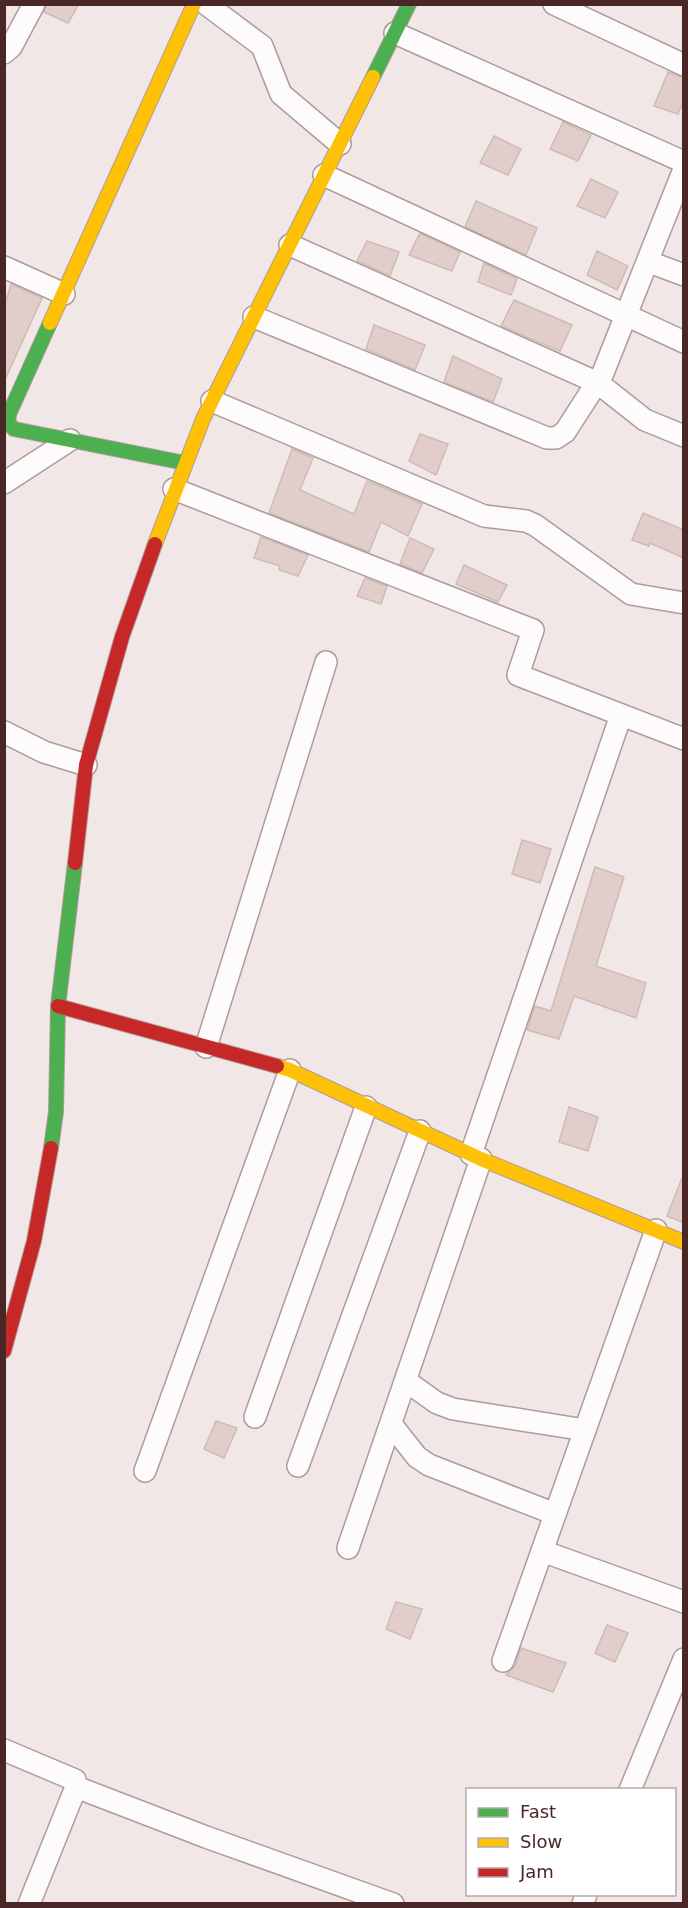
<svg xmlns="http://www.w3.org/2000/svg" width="688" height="1908" viewBox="0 0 688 1908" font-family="'DejaVu Sans',sans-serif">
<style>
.building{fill:#e1ceca;stroke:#cfbbb5;stroke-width:1.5}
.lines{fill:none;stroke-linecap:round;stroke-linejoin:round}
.street-casing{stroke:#af9b9b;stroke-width:24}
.fast-casing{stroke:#af9b9b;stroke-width:16}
.slow-casing{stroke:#af9b9b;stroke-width:16}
.jam-casing{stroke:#af9b9b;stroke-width:16}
.street{stroke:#fdfbfb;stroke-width:21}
.fast{stroke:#4caf50;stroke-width:14}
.slow{stroke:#ffc107;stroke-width:14}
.jam{stroke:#c62828;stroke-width:14}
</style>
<rect width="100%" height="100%" fill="#f2e7e7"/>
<g class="building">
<path d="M47,4h32l-11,19 -24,-11z"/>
<path d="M668,72l16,6v22l-6,14 -24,-8z"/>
<path d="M563,122l28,13 -13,26 -28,-12z"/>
<path d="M494,136l27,13 -13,26 -28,-12z"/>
<path d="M591,179l27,13 -13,26 -28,-12z"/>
<path d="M476,201l61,27 -11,27 -61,-28z"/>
<path d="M420,233l40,19 -8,19 -43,-16z"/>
<path d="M367,241l32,11 -9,24 -33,-15z"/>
<path d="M597,251l31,15 -11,24 -30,-15z"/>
<path d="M484,263l33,16 -6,16 -33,-13z"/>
<path d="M11,284l31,14 -38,84v-74z"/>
<path d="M514,300l58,25 -12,26 -59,-25z"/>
<path d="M374,325l51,20 -10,25 -49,-21z"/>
<path d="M453,356l49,23 -9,23 -49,-20z"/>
<path d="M420,434l28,10 -12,31 -27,-14z"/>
<path d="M292,449l21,9 -13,32 54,24 13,-33 55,23 -14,32 -27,-14 -12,30 -100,-39z"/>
<path d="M643,513l41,17v28l-34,-15 -1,3 -17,-6z"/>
<path d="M261,537l47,18 -10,21 -19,-6 1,-4 -26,-8z"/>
<path d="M410,538l24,11 -12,24 -22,-9z"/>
<path d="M464,565l43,20 -9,17 -42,-18z"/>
<path d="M365,578l22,8 -6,18 -24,-8z"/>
<path d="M522,840l29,9 -11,34 -28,-9z"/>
<path d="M595,867l29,10 -28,89 50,17 -10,35 -62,-22 -15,43 -32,-9 8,-24 16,5z"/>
<path d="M569,1107l29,10 -10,34 -29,-9z"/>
<path d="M682,1178h2v45l-17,-7z"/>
<path d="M216,1421l21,7 -13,30 -20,-9z"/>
<path d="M396,1602l26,7 -12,30 -24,-10z"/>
<path d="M607,1625l21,8 -13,29 -20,-9z"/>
<path d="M521,1648l45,15 -13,29 -47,-17 9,-9z"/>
</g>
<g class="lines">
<defs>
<g id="street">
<path d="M206,4l56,42 19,48 59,50"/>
<path d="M554,4l130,61"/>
<path d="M395,33l289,129"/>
<path d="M4,53l7,-6 23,-43"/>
<path d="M324,175l360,167"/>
<path d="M290,245l308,138 47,37 39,16"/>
<path d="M649,262l35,13"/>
<path d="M4,267l60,27"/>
<path d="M254,317l293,121h9l9,-6 38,-59 81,-204"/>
<path d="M212,401l272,115 42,5 9,4 96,69 53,9"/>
<path d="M4,483l66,-43"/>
<path d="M174,489l359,141 -15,45 166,64"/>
<path d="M4,732l40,20 42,13"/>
<path d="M206,1047l120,-385"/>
<path d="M471,1154l150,-439"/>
<path d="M406,1381l31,22 16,6 132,21"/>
<path d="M255,1417l111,-310"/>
<path d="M391,1424l26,33 12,8 126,49"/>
<path d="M298,1466l122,-335"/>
<path d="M145,1471l145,-401"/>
<path d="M348,1548l133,-389"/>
<path d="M542,1551l142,51"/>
<path d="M503,1661l153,-431"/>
<path d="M4,1750l71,30 1,7 -47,117"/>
<path d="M76,1787l130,50 187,67"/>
<path d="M630,1790l54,-131"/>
<path d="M583,1904l3,-10"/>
</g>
<g id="fast">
<path d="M373,77l36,-73"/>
<path d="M50,323l-41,91 -1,9 6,6 171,34"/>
<path d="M51,1148l5,-36 2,-106 17,-143"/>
</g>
<g id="slow">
<path d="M50,323l144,-319"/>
<path d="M155,544l48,-125 170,-342"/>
<path d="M277,1066l13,4 191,89 203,83"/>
</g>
<g id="jam">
<path d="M75,863l11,-98 36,-128 33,-93"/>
<path d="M58,1006l219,60"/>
<path d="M4,1351l30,-110 17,-93"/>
</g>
</defs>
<use href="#street" class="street-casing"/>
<use href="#fast" class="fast-casing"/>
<use href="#slow" class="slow-casing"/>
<use href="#jam" class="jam-casing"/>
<use href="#street" class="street"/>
<use href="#fast" class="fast"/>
<use href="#slow" class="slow"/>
<use href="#jam" class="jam"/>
</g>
<rect width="688" height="1908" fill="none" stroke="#492727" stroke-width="12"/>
<rect x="466" y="1788" width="210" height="108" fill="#ffffff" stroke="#b6a9a9" stroke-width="1.5"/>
<rect x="478" y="1808" width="30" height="9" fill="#4caf50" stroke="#b6a9a9" stroke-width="1.5"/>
<text x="520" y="1818" font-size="18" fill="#492727">Fast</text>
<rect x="478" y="1838" width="30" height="9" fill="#ffc107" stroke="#b6a9a9" stroke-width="1.5"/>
<text x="520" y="1848" font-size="18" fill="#492727">Slow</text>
<rect x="478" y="1868" width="30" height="9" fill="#c62828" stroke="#b6a9a9" stroke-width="1.5"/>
<text x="520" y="1878" font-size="18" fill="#492727">Jam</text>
</svg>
